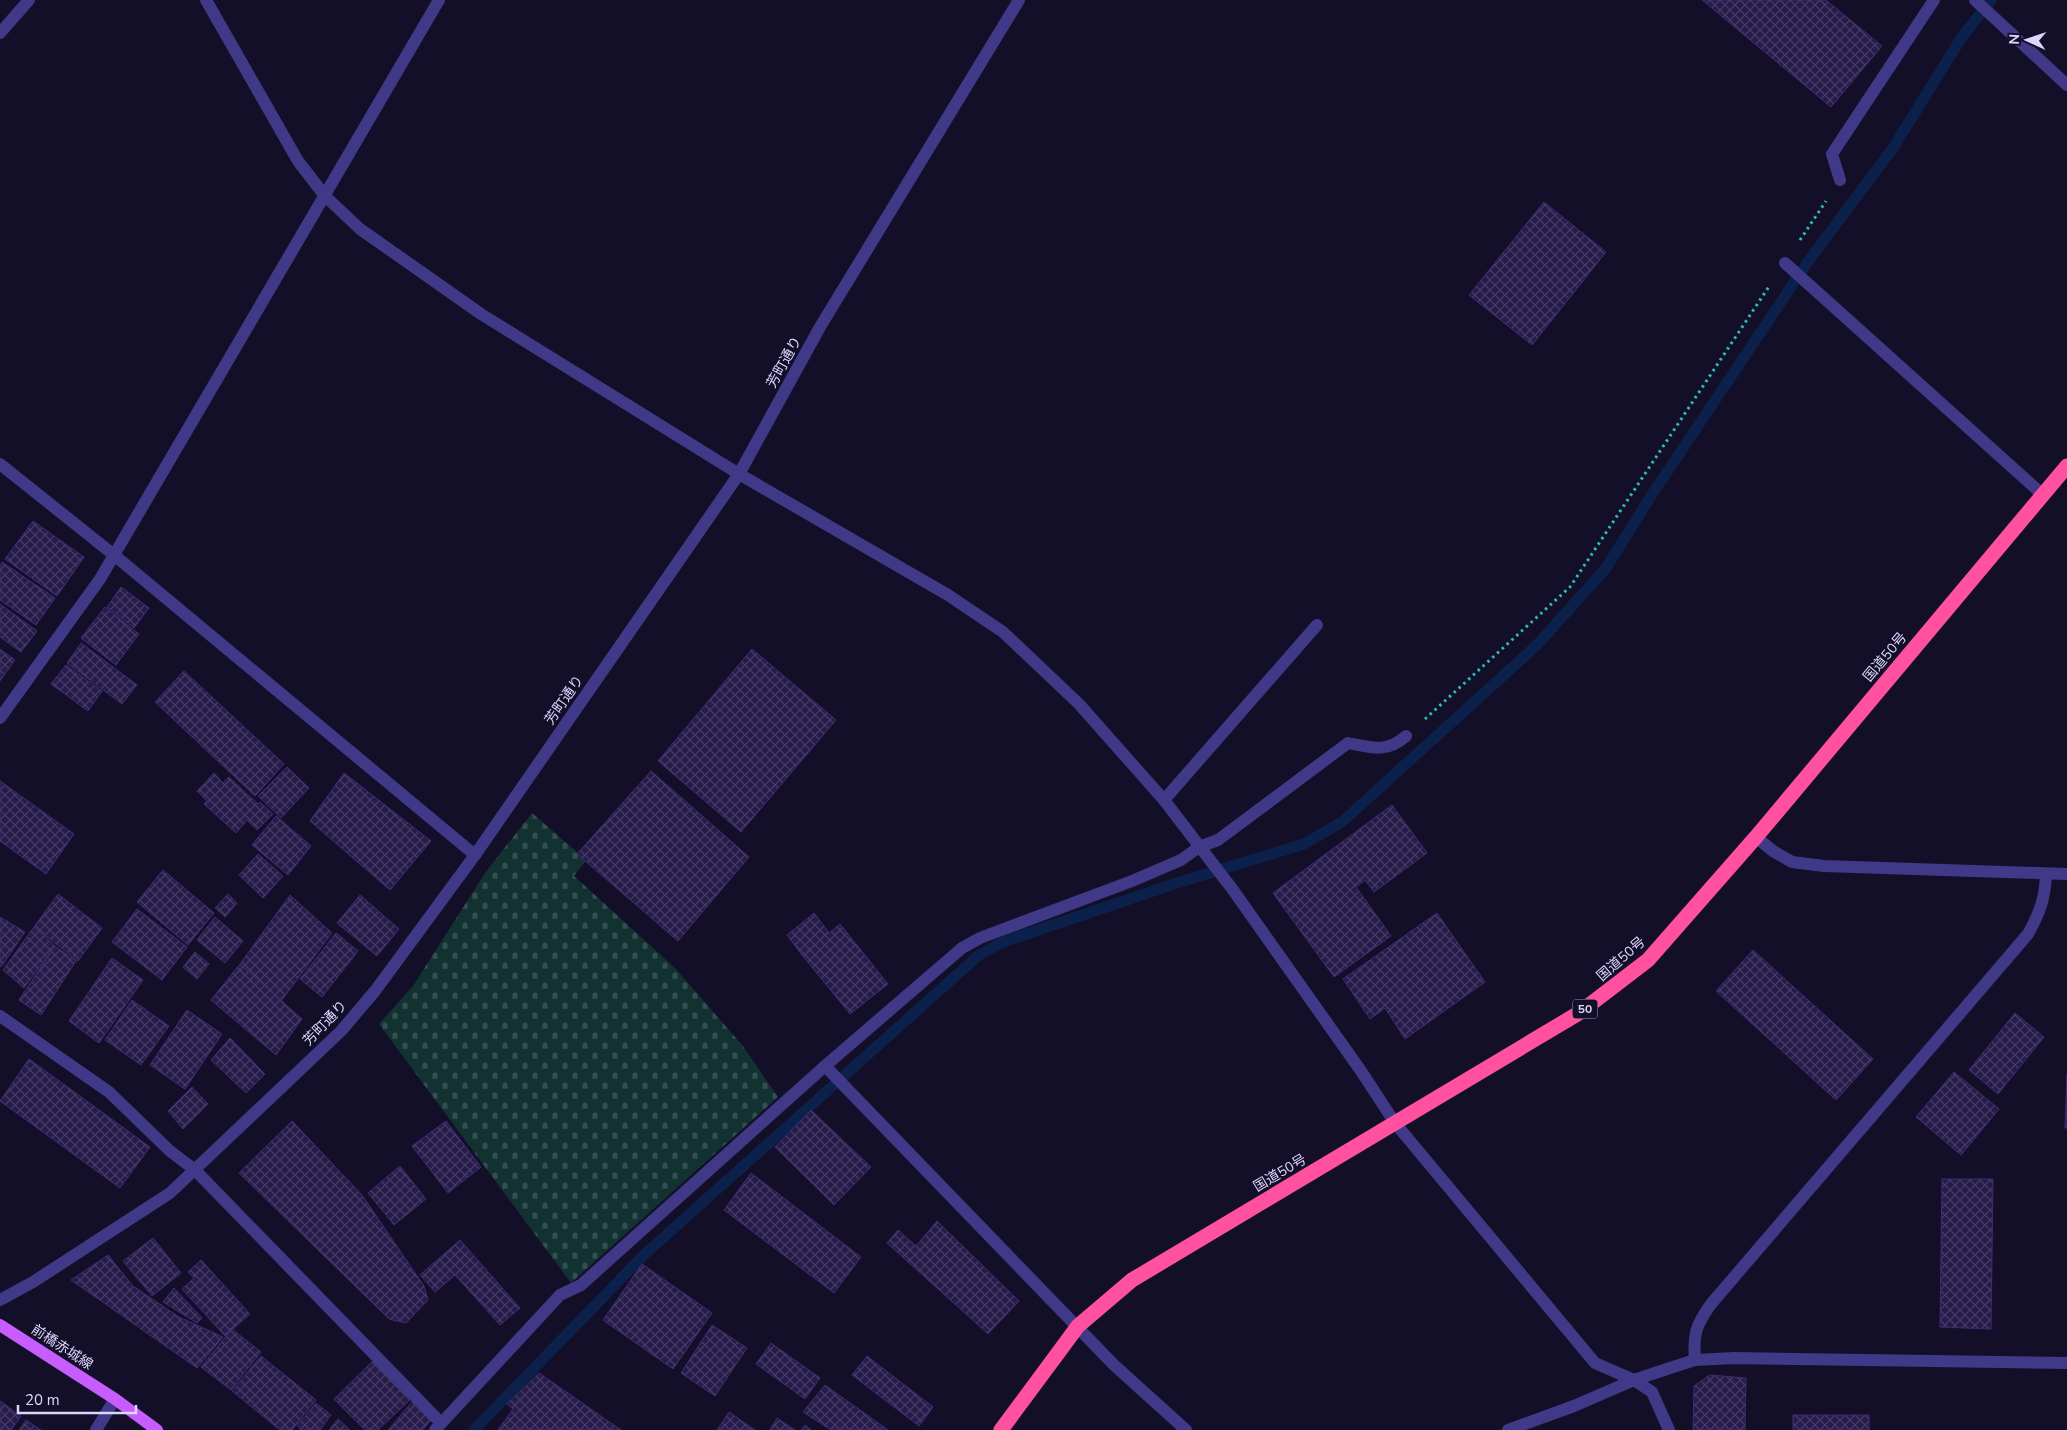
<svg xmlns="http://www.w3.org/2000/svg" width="2067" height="1430" viewBox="0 0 2067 1430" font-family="'Nunito Sans','Noto Sans JP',sans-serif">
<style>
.cemetery{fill:url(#cemetery-stones)}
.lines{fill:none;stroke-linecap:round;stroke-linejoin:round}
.stream{stroke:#0b214b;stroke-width:11}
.building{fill:url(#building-cross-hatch);stroke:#3d2c76}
.path{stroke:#2dbcb8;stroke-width:3;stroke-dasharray:2.5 4;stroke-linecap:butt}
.minor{stroke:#3f3988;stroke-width:12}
.major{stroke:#c75dff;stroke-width:12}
.highway{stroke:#ff519f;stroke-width:15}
.labels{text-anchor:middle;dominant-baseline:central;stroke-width:4;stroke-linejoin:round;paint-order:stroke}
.shield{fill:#140f28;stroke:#a09abe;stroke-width:1}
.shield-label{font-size:12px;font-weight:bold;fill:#dcd6ff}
.street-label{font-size:14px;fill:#dcd6ff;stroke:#140f28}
</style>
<defs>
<pattern id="cemetery-stones" width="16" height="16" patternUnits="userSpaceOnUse" patternTransform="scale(1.25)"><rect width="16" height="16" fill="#123232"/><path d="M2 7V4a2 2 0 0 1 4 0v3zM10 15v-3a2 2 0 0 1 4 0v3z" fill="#344f51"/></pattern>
<pattern id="building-cross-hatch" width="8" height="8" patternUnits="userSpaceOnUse" patternTransform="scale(1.25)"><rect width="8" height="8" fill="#261b49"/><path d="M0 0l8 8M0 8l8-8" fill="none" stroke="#453b64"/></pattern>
</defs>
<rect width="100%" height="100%" fill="#140f28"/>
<path class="cemetery" d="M532,813l54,47 -12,16 101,92 67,77 36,52 -207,186 -192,-259 34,-38 72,-113z"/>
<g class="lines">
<path class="stream" d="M474,1430l171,-176 334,-299 24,-13 171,-58 130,-40 38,-22 195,-177 69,-77 45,-72 156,-233 86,-115 69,-111 29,-37"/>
</g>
<g class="building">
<path d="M1702,0h124l56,46 -51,61z"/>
<path d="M1544,202l62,50 -74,93 -63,-50z"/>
<path d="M33,521l51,36 -27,39 -52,-37z"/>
<path d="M2,562l53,36 -19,27 -36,-25v-34z"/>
<path d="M121,587l28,21 -15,20 -27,-21z"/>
<path d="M0,604l37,27 -16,21 -21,-15z"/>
<path d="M105,607l34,27 -23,31 -35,-27z"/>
<path d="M81,643l56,42 -15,19 -55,-41z"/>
<path d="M0,649l15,11 -15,21z"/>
<path d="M752,649l84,71 -95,112 -83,-71z"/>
<path d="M66,665l36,26 -14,20 -37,-27z"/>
<path d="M184,671l100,93 -29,32 -100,-94z"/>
<path d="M287,767l22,21 -28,30 -23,-22z"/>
<path d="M651,771l98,86 -71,84 -101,-87z"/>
<path d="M214,773l9,10 6,-6 29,27 2,-2 13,12 -16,16 -10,-10 -11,13 -32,-29 3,-3 -10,-10z"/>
<path d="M344,773l87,68 -41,49 -80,-69z"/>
<path d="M0,781l74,53 -28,40 -46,-33z"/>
<path d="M1392,805l35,48 -53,39 -9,-12 -9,7 35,49 -57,41 -61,-84z"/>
<path d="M276,816l35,30 -23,29 -36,-30z"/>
<path d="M258,854l25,22 -20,22 -24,-23z"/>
<path d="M163,870l51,43 -26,32 -51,-43z"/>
<path d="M58,894l44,34 -24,33 -44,-34z"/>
<path d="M228,894l9,9 -12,14 -10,-9z"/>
<path d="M290,895l42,38 -51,68 -41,-37z"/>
<path d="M360,895l39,34 -22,27 -40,-33z"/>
<path d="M137,909l50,38 -25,33 -50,-38z"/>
<path d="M814,913l16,21 -28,21 -15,-20z"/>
<path d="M1437,913l48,69 -80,57 -20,-31 -15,11 -27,-40z"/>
<path d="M0,917l25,15 -24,35 -1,-1z"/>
<path d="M215,917l28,24 -18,22 -28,-23z"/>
<path d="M840,924l48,60 -38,30 -48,-59z"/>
<path d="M34,927l21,19 -31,42 -21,-18z"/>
<path d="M336,933l22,18 -36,46 -22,-18z"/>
<path d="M55,946l21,15 -35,54 -22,-15z"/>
<path d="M1753,950l120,109 -37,41 -120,-109z"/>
<path d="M195,952l14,12 -12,15 -14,-12z"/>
<path d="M112,958l31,22 -44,63 -30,-22z"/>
<path d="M240,964l62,55 -26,36 -65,-55z"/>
<path d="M132,1000l37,26 -28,39 -36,-25z"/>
<path d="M187,1010l35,24 -37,55 -35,-24z"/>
<path d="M2015,1013l29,24 -46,57 -29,-24z"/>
<path d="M230,1038l35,36 -19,19 -35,-33z"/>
<path d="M29,1059l121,88 -30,41 -120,-87z"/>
<path d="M1954,1072l45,37 -38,46 -45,-38z"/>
<path d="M2067,1074v54h-2z"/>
<path d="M192,1087l16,17 -25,25 -15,-18z"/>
<path d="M811,1110l60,57 -37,38 -59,-58z"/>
<path d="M292,1121l70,74 62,91 4,14 -22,23 -17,-4 -150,-146z"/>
<path d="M446,1121l35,46 -33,26 -36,-47z"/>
<path d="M400,1166l26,33 -32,26 -26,-32z"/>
<path d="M751,1173l110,84 -27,36 -110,-83z"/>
<path d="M1942,1179h51l-2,150 -51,-2z"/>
<path d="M937,1221l82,80 -31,33 -101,-91 11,-13 18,16z"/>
<path d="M153,1238l28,35 -29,23 -29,-35z"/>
<path d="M460,1240l60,68 -20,17 -45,-50 -20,17 -15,-17z"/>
<path d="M108,1255l25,31 46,31 44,20 -26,31 -126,-88z"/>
<path d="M201,1260l49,54 -25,22 -43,-47 12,-11 -6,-6z"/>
<path d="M642,1264l70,49 -39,56 -70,-49z"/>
<path d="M174,1288l28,30 -5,5 -34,-21z"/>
<path d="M712,1325l35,23 -32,48 -34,-23z"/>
<path d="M232,1329l29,23 -30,38 -30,-23z"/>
<path d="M771,1343l49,35 -15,21 -49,-35z"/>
<path d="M261,1356l55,44 -24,30h-12l-48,-39z"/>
<path d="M867,1356l66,51 -14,19 -67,-51z"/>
<path d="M376,1358l37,39 -35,33h-13l-31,-31z"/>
<path d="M539,1373l82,57h-123l15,-21 -6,-5z"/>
<path d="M1710,1375l36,3 -1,52h-52l1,-44z"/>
<path d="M825,1385l63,45h-57l-28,-18z"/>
<path d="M0,1401l21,15 -10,14h-11z"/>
<path d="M412,1402l19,18 -8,10h-35z"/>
<path d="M316,1403l15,12 -11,15h-19l-4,-4z"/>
<path d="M729,1412l26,18h-38z"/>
<rect x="1793" y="1415" width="76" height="15"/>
<path d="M777,1418l18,12h-25z"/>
<path d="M338,1419l12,11h-21z"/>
<path d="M26,1420l15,10h-22z"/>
<path d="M805,1425l6,5h-10z"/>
</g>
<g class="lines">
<g class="path">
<path d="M1800,240l26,-39"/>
<path d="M1425,719l145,-132 200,-302"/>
</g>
<g class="minor">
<path d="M206,0l92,161 27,35 35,33 121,85 258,160 209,121 55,37 76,72 85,96 69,90 128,181 34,52 200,240 39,17 18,12 17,38"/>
<path d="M1975,0l92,85"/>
<path d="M0,33l29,-33"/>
<path d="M1840,180l-8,-26 102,-154"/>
<path d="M1785,263l258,232"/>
<path d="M0,464l114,91 361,300"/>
<path d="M0,718l100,-139 339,-579"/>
<path d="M1164,800l153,-175"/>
<path d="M1756,837l17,14 19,11 32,4 243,8"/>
<path d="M0,1016l109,76 61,59 25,19 246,253"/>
<path d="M825,1066l289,299 72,65"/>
<path d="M0,1300l33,-18 137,-89 171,-162 34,-40 100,-136 264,-381 81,-147 199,-327"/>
<path d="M1695,1360c-2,-26 1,-35 16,-56l317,-370c12,-22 17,-35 18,-60"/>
<path d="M96,1430l19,-31"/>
<path d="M435,1430l125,-135 21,-10 244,-219 137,-118 18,-10 152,-57 49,-21 18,-13 19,-7 130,-97c24,5 39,10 58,-7"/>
<path d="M1508,1430l66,-24 60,-26 36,-12 25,-8 39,-2 333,5"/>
</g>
<path class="major" d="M0,1325l115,74 42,31"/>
<path class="highway" d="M1001,1430l77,-104 54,-46 447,-267 69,-53 108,-123 311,-371"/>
</g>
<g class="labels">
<rect class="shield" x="1572.5" y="999.5" width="25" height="19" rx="4"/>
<g class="shield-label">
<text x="1585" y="1009">50</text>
</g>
<g class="street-label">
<text transform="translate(784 362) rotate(-61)">芳町通り</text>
<text transform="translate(1885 657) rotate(-50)">国道50号</text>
<text transform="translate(564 700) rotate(-55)">芳町通り</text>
<text transform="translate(1621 959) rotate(-41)">国道50号</text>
<text transform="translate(325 1023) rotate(-46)">芳町通り</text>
<text transform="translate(1280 1173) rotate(-31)">国道50号</text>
<text transform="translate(62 1347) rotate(33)">前橋赤城線</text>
</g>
</g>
<g transform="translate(2027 40) rotate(273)" stroke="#140f28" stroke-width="4" paint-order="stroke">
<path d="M0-4L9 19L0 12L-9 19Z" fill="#dcd6ff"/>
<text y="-8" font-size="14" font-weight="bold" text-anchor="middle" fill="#dcd6ff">N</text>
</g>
<path d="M18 1405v8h118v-8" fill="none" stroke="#dcd6ff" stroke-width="2.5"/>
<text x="25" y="1405" font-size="15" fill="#dcd6ff" stroke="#140f28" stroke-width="4" paint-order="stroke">20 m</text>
</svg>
